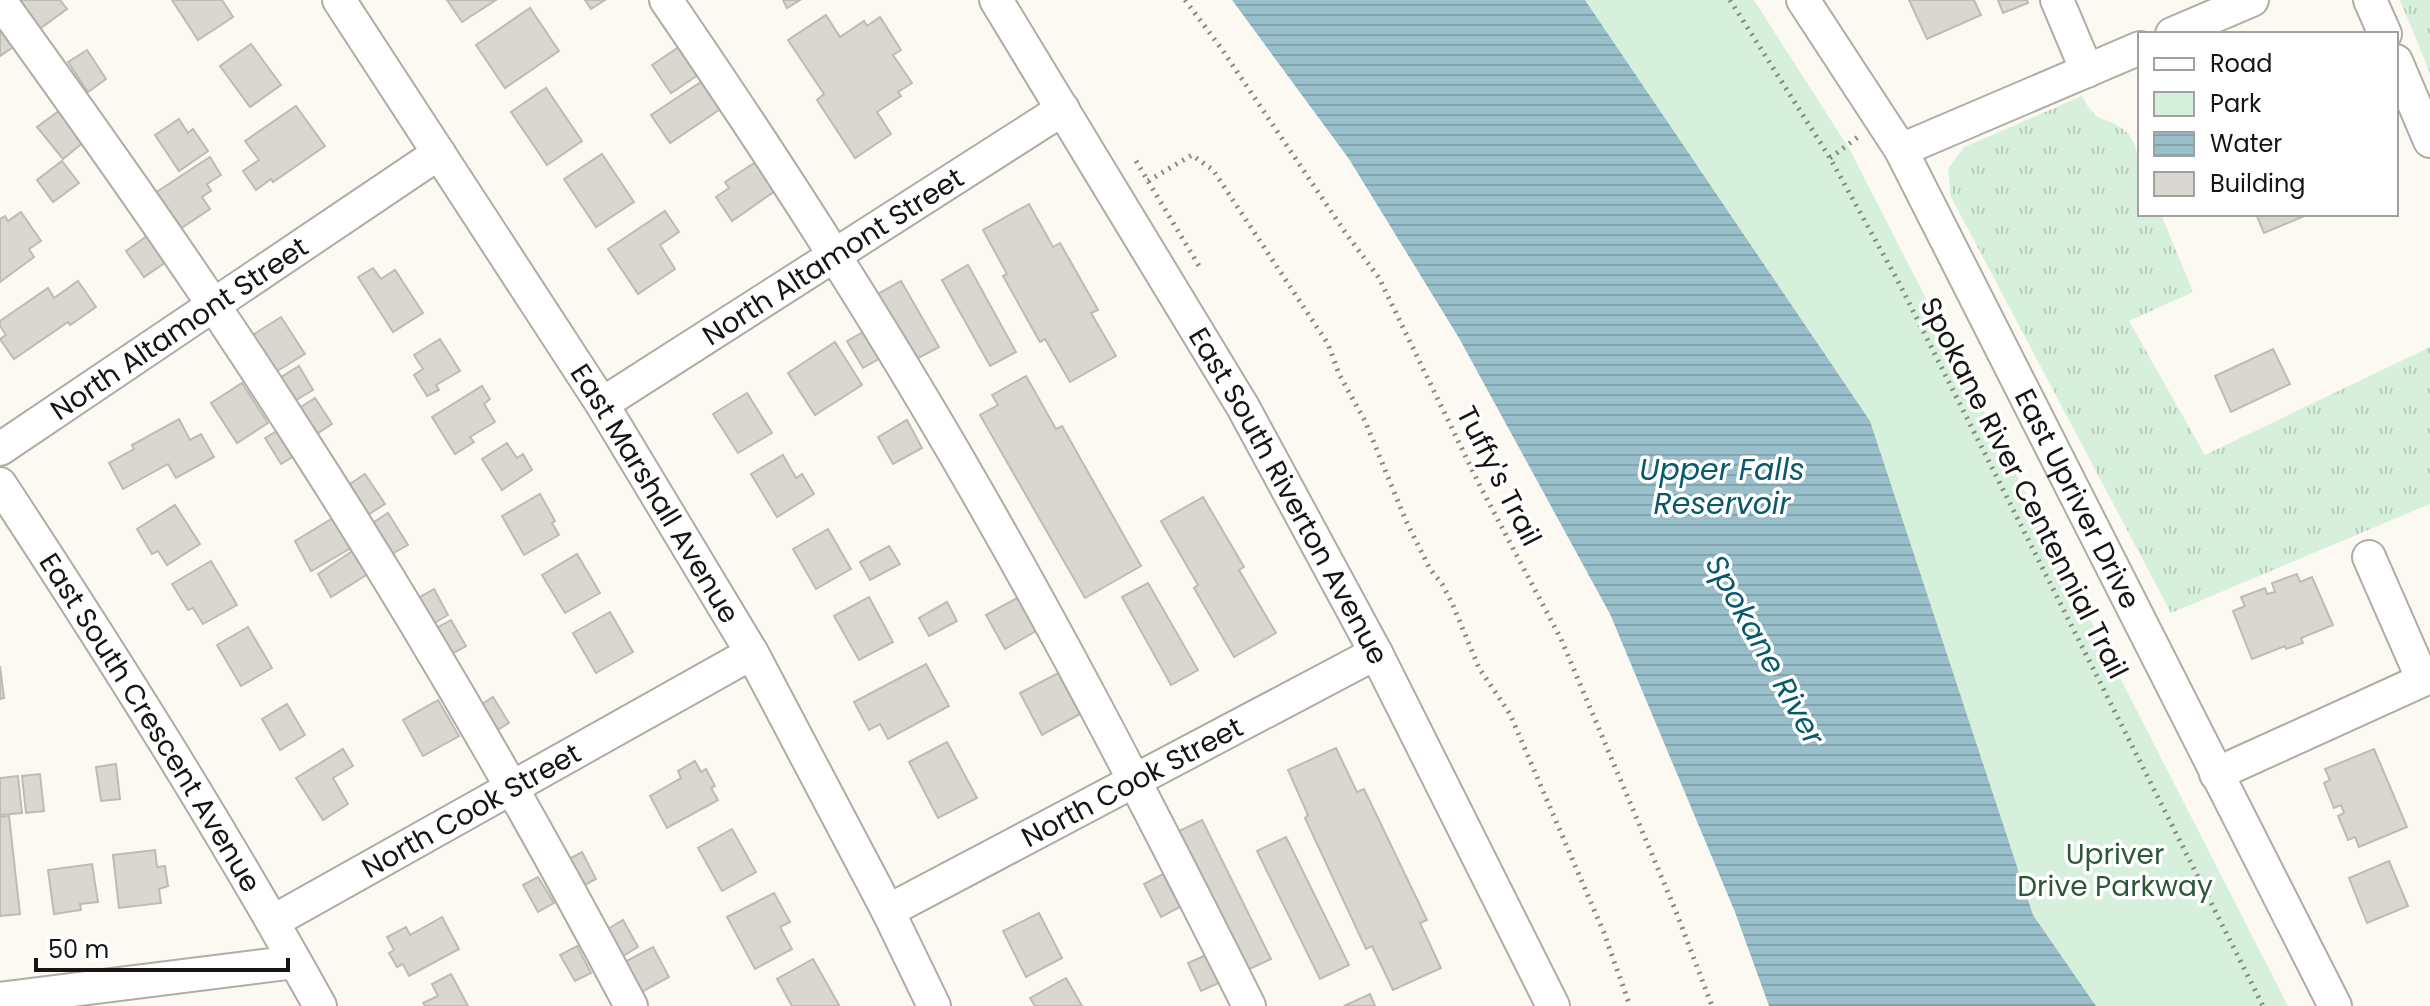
<svg xmlns="http://www.w3.org/2000/svg" width="2430" height="1006" viewBox="0 0 2430 1006" font-family="Poppins,sans-serif">
<style>
.grass{fill:url(#grass-tufts)}
.park{fill:#d7f0db}
.water{fill:url(#water-rules)}
.building{fill:#dad7d1;stroke:#bebab5;stroke-width:2}
.lines{fill:none;stroke-linecap:round;stroke-linejoin:round}
.minor-casing{stroke:#afaca6;stroke-width:36}
.path{stroke:#898783;stroke-width:5;stroke-dasharray:2 6;stroke-linecap:butt}
.minor{stroke:#fff;stroke-width:32}
.labels{text-anchor:middle;dominant-baseline:central;stroke-width:7;stroke-linejoin:round;paint-order:stroke}
.street-label{font-size:28px;fill:#171514;stroke:#fff}
.park-label{font-size:28px;fill:#2c5837;stroke:#fff}
.water-label{font-size:30px;font-style:italic;fill:#08596a;stroke:#fff}
</style>
<defs>
<pattern id="grass-tufts" width="24" height="20" patternUnits="userSpaceOnUse" patternTransform="scale(2)"><rect width="24" height="20" fill="#d7f0db"/><path d="M3 7l-1-3M5 7V3M7 7l1-3M15 17l-1-3M17 17v-4M19 17l1-3" fill="none" stroke="#b8cdbb"/></pattern>
<pattern id="water-rules" width="6" height="5" patternUnits="userSpaceOnUse" patternTransform="scale(2)"><rect width="6" height="5" fill="#99bfcb"/><path d="M0 2.5h6" fill="none" stroke="#83a3ad"/></pattern>
</defs>
<rect width="100%" height="100%" fill="#fcf9f3"/>
<g class="grass">
<path d="M2400,0h30v73z"/>
<path d="M2082,96c17,32 21,17 42,34 21,16 16,61 16,84h21l32,78 -64,29 76,134 225,-108v157l-259,109 -220,-416 -3,-28 16,-22z"/>
</g>
<path class="park" d="M1585,0h169l96,150 438,856h-192l-63,-91 -163,-494z"/>
<path class="water" d="M1232,0h353l285,421 163,494 63,91h-327l-34,-94 -125,-298 -151,-276 -110,-179z"/>
<g class="building">
<path d="M17,0h43l7,9 -29,21z"/>
<path d="M172,0h50l11,17 -35,23z"/>
<path d="M447,0h49l-34,22z"/>
<path d="M585,0h20l-14,9z"/>
<path d="M783,0h17l-13,8z"/>
<path d="M1909,0h65l7,15 -54,24z"/>
<path d="M1998,0h29l1,3 -25,10z"/>
<path d="M530,8l29,43 -54,37 -29,-43z"/>
<path d="M826,15l14,22 24,-16 3,5 13,-9 21,33 -8,5 19,28 -14,9 3,4 -24,16 14,22 -36,24 -38,-58 7,-6 -36,-54z"/>
<path d="M0,23l15,23 -15,10z"/>
<path d="M251,44l30,41 -31,22 -30,-41z"/>
<path d="M682,45l19,28 -30,20 -19,-28z"/>
<path d="M87,50l19,29 -18,13 -20,-30z"/>
<path d="M704,80l18,28 -52,35 -19,-28z"/>
<path d="M546,88l36,53 -35,24 -36,-53z"/>
<path d="M296,106l29,40 -52,36 -2,-3 -15,11 -13,-19 16,-11 -14,-19z"/>
<path d="M60,110l25,31 -22,18 -26,-32z"/>
<path d="M179,119l9,14 5,-4 15,22 -29,20 -24,-36z"/>
<path d="M602,154l32,48 -38,25 -32,-48z"/>
<path d="M210,157l11,18 -14,9 4,7 -9,6 8,12 -30,20 -25,-36z"/>
<path d="M759,160l19,29 -46,32 -16,-24 13,-9 -4,-6z"/>
<path d="M62,161l17,22 -26,19 -16,-22z"/>
<path d="M1029,204l24,43 7,-4 38,67 -7,3 25,43 -46,26 -25,-43 -5,3 -37,-66 4,-2 -24,-44z"/>
<path d="M665,211l14,21 -19,13 15,24 -37,25 -30,-45z"/>
<path d="M21,212l20,29 -12,8 5,8 -34,25v-63l5,-3 3,5z"/>
<path d="M2256,214h53l-45,19z"/>
<path d="M150,234l19,26 -25,17 -18,-26z"/>
<path d="M968,265l48,87 -26,14 -48,-86z"/>
<path d="M373,268l8,11 14,-9 28,43 -30,19 -35,-55z"/>
<path d="M78,281l18,26 -26,18 -2,-3 -54,37 -14,-20 6,-4 -6,-9v-5l48,-33 6,10z"/>
<path d="M901,281l38,66 -26,14 -37,-66z"/>
<path d="M281,317l24,37 -31,19 -23,-37z"/>
<path d="M863,332l16,27 -16,9 -16,-27z"/>
<path d="M440,339l20,32 -24,14 3,5 -12,6 -13,-21 9,-6 -9,-14z"/>
<path d="M835,342l27,43 -47,30 -27,-42z"/>
<path d="M2273,349l17,35 -59,28 -16,-36z"/>
<path d="M299,366l14,24 -20,12 -15,-23z"/>
<path d="M1026,376l30,53 6,-3 79,140 -56,32 -105,-183 18,-10 -6,-10z"/>
<path d="M242,383l26,40 -31,20 -26,-40z"/>
<path d="M482,386l8,13 -6,5 11,18 -25,15 4,5 -19,12 -23,-37z"/>
<path d="M747,393l25,40 -34,20 -25,-39z"/>
<path d="M315,398l17,26 -17,11 -17,-26z"/>
<path d="M179,419l11,21 11,-6 13,23 -38,21 -8,-14 -45,25 -14,-26 25,-14 -2,-4z"/>
<path d="M907,420l15,28 -29,16 -15,-27z"/>
<path d="M280,429l16,26 -15,9 -16,-26z"/>
<path d="M507,443l10,15 6,-4 9,16 -30,20 -20,-31z"/>
<path d="M783,455l13,23 6,-4 12,20 -37,23 -26,-43z"/>
<path d="M365,474l20,30 -19,12 -19,-30z"/>
<path d="M540,494l15,27 -3,2 7,12 -35,20 -22,-39z"/>
<path d="M1203,497l41,70 -5,3 37,63 -42,24 -40,-69 4,-3 -37,-64z"/>
<path d="M175,505l25,39 -33,21 -9,-14 -6,3 -15,-25z"/>
<path d="M388,513l20,32 -18,10 -19,-31z"/>
<path d="M333,518l18,30 -40,23 -16,-30z"/>
<path d="M828,529l23,40 -35,20 -23,-40z"/>
<path d="M889,546l11,18 -30,16 -10,-18z"/>
<path d="M354,550l14,24 -37,23 -13,-23z"/>
<path d="M577,554l23,39 -35,20 -23,-38z"/>
<path d="M211,561l26,44 -34,19 -10,-16 -5,2 -16,-26z"/>
<path d="M2297,574l3,8 12,-5 21,48 -32,13 2,5 -17,6 -1,-3 -33,13 -19,-48 12,-5 -4,-9 24,-9 2,6 8,-2 -3,-9z"/>
<path d="M1148,583l50,87 -27,15 -49,-88z"/>
<path d="M434,589l14,26 -17,10 -13,-27z"/>
<path d="M869,597l24,45 -34,18 -25,-44z"/>
<path d="M1017,598l19,33 -31,18 -19,-34z"/>
<path d="M947,602l10,19 -28,15 -10,-18z"/>
<path d="M610,612l23,40 -37,21 -23,-40z"/>
<path d="M451,620l15,26 -16,9 -15,-26z"/>
<path d="M248,627l24,41 -31,18 -24,-41z"/>
<path d="M926,664l23,42 -61,33 -8,-15 -11,6 -15,-28z"/>
<path d="M0,666l4,32 -4,1z"/>
<path d="M1058,673l22,41 -38,21 -22,-42z"/>
<path d="M493,697l16,26 -15,9 -15,-26z"/>
<path d="M438,700l21,36 -36,20 -20,-36z"/>
<path d="M287,704l18,31 -25,15 -18,-31z"/>
<path d="M947,742l30,56 -39,20 -29,-56z"/>
<path d="M1336,748l21,44 7,-3 63,131 -7,3 21,45 -48,22 -21,-44 -6,3 -61,-131 3,-3 -20,-45z"/>
<path d="M343,749l10,17 -20,12 15,26 -25,16 -27,-42z"/>
<path d="M2374,749l33,78 -48,20 -4,-10 -7,3 -10,-24 6,-3 -3,-8 -7,3 -10,-25 6,-3 -5,-11z"/>
<path d="M695,761l6,11 5,-3 9,17 -4,2 7,12 -51,28 -17,-32 31,-18 -3,-7z"/>
<path d="M116,764l4,35 -19,2 -5,-34z"/>
<path d="M40,774l4,37 -18,2 -4,-37z"/>
<path d="M18,776l4,37 -22,2v-37z"/>
<path d="M9,816l11,98 -20,2v-99z"/>
<path d="M1202,820l69,139 -28,13 -68,-139z"/>
<path d="M732,829l24,43 -34,19 -24,-43z"/>
<path d="M1286,837l63,128 -29,14 -63,-128z"/>
<path d="M155,850l2,17 8,-1 3,20 -9,3 2,14 -42,5 -6,-53z"/>
<path d="M582,852l14,27 -15,8 -14,-27z"/>
<path d="M2389,861l19,45 -41,17 -18,-45z"/>
<path d="M92,864l6,38 -18,2 1,6 -27,4 -6,-44z"/>
<path d="M1163,874l17,33 -19,10 -17,-33z"/>
<path d="M538,877l16,26 -16,9 -15,-27z"/>
<path d="M774,893l16,29 -10,5 12,22 -37,20 -28,-52z"/>
<path d="M1039,913l23,45 -36,19 -23,-46z"/>
<path d="M442,917l17,32 -50,27 -6,-12 -6,3 -8,-14 5,-3 -7,-13 19,-10 4,8z"/>
<path d="M623,920l15,27 -17,10 -15,-27z"/>
<path d="M577,946l14,27 -16,8 -15,-26z"/>
<path d="M653,947l16,30 -31,17 -17,-30z"/>
<path d="M1208,954l13,28 -20,9 -13,-28z"/>
<path d="M813,959l26,46 -2,1h-45l-15,-27z"/>
<path d="M451,974l17,32h-43l-2,-3 15,-7 -6,-12z"/>
<path d="M1066,978l16,28h-47l-5,-8z"/>
<path d="M1370,994l5,12h-31z"/>
</g>
<g class="lines">
<defs>
<g id="minor">
<path id="s1" d="M339,0l263,404 150,249 136,258 46,95"/>
<path d="M666,0c89,130 175,262 256,398 118,197 224,402 327,608"/>
<path id="s2" d="M996,0l247,407 133,246 177,353"/>
<path id="s3" d="M1803,0l98,150 434,856"/>
<path d="M2057,0l30,71"/>
<path d="M2370,0l15,34"/>
<path d="M0,1c101,140 201,281 294,427 121,187 233,381 337,578"/>
<path d="M2172,34l80,-34"/>
<path d="M2396,61l34,80"/>
<path d="M1901,150l239,-102"/>
<path id="s4" d="M602,404l461,-295"/>
<path id="s5" d="M0,449l439,-296"/>
<path id="s6" d="M0,484c112,171 221,343 320,522"/>
<path d="M2216,774l207,-94 -54,-123"/>
<path id="s7" d="M888,911l488,-258"/>
<path id="s8" d="M274,921l478,-268"/>
<path d="M0,999l295,-37"/>
</g>
</defs>
<use href="#minor" class="minor-casing"/>
<g class="path">
<path d="M1185,0l36,48 124,184 34,46 101,208 81,153 114,270 37,97"/>
<path d="M1730,0l100,158 68,123 365,725"/>
<path d="M1830,158l28,-21"/>
<path d="M1136,161l63,105"/>
<path d="M1148,181l44,-26 21,15 115,174 11,30 26,47 41,100 24,48 12,15 10,19 27,65 31,46 94,219 26,73"/>
</g>
<use href="#minor" class="minor"/>
</g>
<g class="labels">
<g class="street-label">
<text stroke="none"><textPath href="#s4" startOffset="274">North Altamont Street</textPath></text>
<text stroke="none"><textPath href="#s5" startOffset="216">North Altamont Street</textPath></text>
<text transform="translate(1499 476) rotate(63)">Tuffy's Trail</text>
<text transform="translate(2024 488) rotate(63)">Spokane River Centennial Trail</text>
<text stroke="none"><textPath href="#s1" startOffset="586">East Marshall Avenue</textPath></text>
<text stroke="none"><textPath href="#s2" startOffset="576">East South Riverton Avenue</textPath></text>
<text stroke="none"><textPath href="#s3" startOffset="570">East Upriver Drive</textPath></text>
<text stroke="none"><textPath href="#s6" startOffset="282">East South Crescent Avenue</textPath></text>
<text stroke="none"><textPath href="#s7" startOffset="276">North Cook Street</textPath></text>
<text stroke="none"><textPath href="#s8" startOffset="226">North Cook Street</textPath></text>
</g>
<g class="park-label">
<text x="2115" y="854">Upriver<tspan x="2115" dy="32">Drive Parkway</tspan></text>
</g>
<g class="water-label">
<text x="1722" y="469">Upper Falls<tspan x="1722" dy="34">Reservoir</tspan></text>
<text transform="translate(1765 650) rotate(61)">Spokane River</text>
</g>
</g>
<rect x="2138" y="32" width="260" height="184" fill="#ffffff" stroke="#a2a1a1" stroke-width="2"/>
<rect x="2154" y="58" width="40" height="12" fill="#ffffff" stroke="#a2a1a1" stroke-width="2"/>
<text x="2210" y="72" font-size="24" fill="#171514">Road</text>
<rect x="2154" y="92" width="40" height="24" fill="#d7f0db" stroke="#a2a1a1" stroke-width="2"/>
<text x="2210" y="112" font-size="24" fill="#171514">Park</text>
<rect x="2154" y="132" width="40" height="24" fill="url(#water-rules)" stroke="#a2a1a1" stroke-width="2"/>
<text x="2210" y="152" font-size="24" fill="#171514">Water</text>
<rect x="2154" y="172" width="40" height="24" fill="#dad7d1" stroke="#a2a1a1" stroke-width="2"/>
<text x="2210" y="192" font-size="24" fill="#171514">Building</text>
<path d="M36 958v12h252v-12" fill="none" stroke="#171514" stroke-width="4"/>
<text x="48" y="958" font-size="24" fill="#171514" stroke="#ffffff" stroke-width="6" paint-order="stroke">50 m</text>
</svg>
